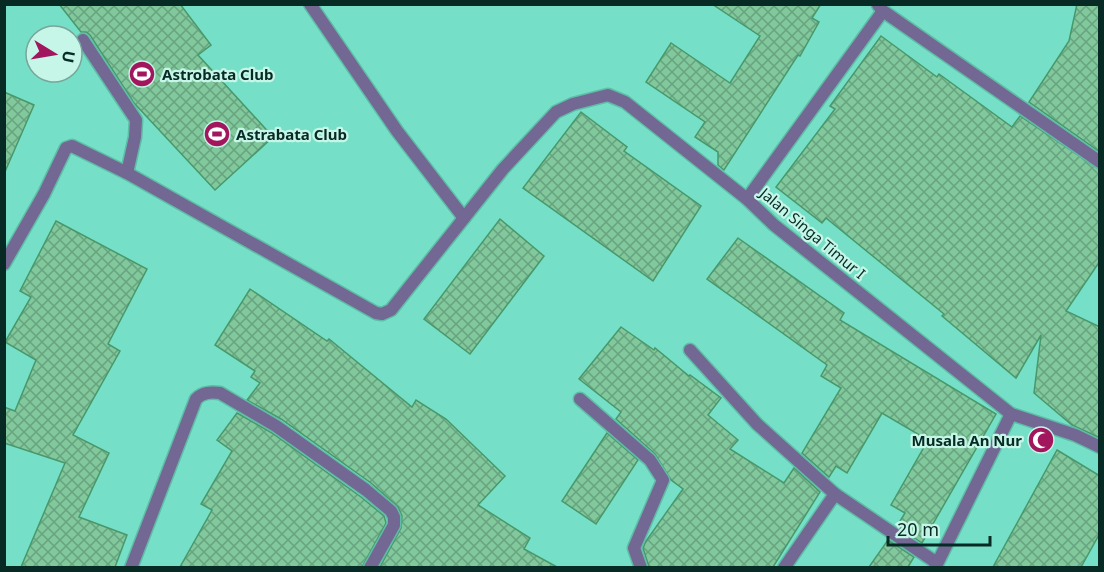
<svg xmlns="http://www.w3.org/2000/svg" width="1104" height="572" viewBox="0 0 1104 572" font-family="'Noto Sans',sans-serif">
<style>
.building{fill:url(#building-cross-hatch);stroke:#48986b;stroke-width:1.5}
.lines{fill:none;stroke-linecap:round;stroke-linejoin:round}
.lane-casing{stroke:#5fbca6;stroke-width:15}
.street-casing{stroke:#5fbca6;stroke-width:15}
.lane{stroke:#736794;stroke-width:12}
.street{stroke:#736794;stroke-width:12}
.labels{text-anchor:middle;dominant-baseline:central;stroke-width:4.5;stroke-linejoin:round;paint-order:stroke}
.poi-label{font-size:15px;font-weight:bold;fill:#072b24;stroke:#c5f6e8;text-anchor:start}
.street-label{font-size:15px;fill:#072b24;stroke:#c5f6e8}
</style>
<defs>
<pattern id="building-cross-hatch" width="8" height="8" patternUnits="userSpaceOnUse" patternTransform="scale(1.5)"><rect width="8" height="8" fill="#81c89c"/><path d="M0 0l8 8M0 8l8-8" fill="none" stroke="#68a37f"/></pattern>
</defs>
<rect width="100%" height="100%" fill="#75e0c7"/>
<g class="building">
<path d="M59,4h121l31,41 -13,10 75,82 -58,53 -81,-87 -44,-68 -4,-3h-5z"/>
<path d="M712,4h109l-9,14 7,4 -19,34 -2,-1 -74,115 -6,-5v-13l-23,-15 10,-15 -59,-40 25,-39 59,40 30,-47z"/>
<path d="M1077,4h23v148l-71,-50 40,-61z"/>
<path d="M881,36l56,41 2,-3 73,53 8,-11 80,54v91l-34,50 34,16v111l-28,-13 -38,-32 7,-58 -25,43 -74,-62 2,-2 -118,-96 -4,5 -46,-36 59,-78 -5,-3z"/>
<path d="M4,92l30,13 -30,69z"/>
<path d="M581,112l46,35 -3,4 77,55 -48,75 -130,-93z"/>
<path d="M500,219l44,37 -74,98 -46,-35z"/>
<path d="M56,221l91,48 -39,75 12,7 -47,84 36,18 -30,64 48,18 -12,32h-94l44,-104 -61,-20v-36l11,4 21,-51 -31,-18 26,-45 -11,-6z"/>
<path d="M738,238l106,75 -4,7 156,94 -74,129 -25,-17 8,-13 -14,-8 37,-65 -46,-27 -35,60 -11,-7 -7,11 -27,-24 39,-65 -20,-12 6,-11 -120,-86z"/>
<path d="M250,289l77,52 2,-2 83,68 4,-7 30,19 59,57 -27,29 52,33 -6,11 33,18h-177l21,-39 1,-12 -4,-9 -27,-24 -90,-64 -34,-19 13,-17 -9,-6 4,-6 -40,-26z"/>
<path d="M621,327l33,23 1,-2 34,28 1,-1 31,23 -13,17 30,25 -8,9 54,34 10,-15 26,24 -47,75h-124l-6,-19 3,-7 37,-52 -12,-9 -16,-26 -39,-35 5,-7 -42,-33z"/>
<path d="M237,413l35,20 89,64 23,19 2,7 -24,44h-182l32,-57 -11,-6 31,-53 -15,-11z"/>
<path d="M607,433l31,27 -42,64 -34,-23z"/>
<path d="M1057,450l43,26v57l-19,34h-88z"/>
<path d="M888,540l26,17 -6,10h-39z"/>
</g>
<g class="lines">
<defs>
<path id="lane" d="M83,40l53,80 -1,17 -8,36"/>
<g id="street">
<path d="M310,4l87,127 67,87"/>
<path d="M878,5l5,6 217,151"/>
<path d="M883,11l-136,188 27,26 237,189 64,21 25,12"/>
<path d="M4,264l40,-70 22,-46 6,-2 55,27 249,140 6,1 9,-4 112,-141 53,-57 17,-8 35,-9 17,7 122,97"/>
<path d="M690,350l67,74 78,70 102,69"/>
<path d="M580,399l70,61 13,20 -29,68 7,20"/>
<path d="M131,568l65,-169c7,-7 15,-7 24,-6l56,33 90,64 25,21 3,6v8l-24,43"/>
<path d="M784,568l51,-74"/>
<path d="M935,568l76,-154"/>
</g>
</defs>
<use href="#lane" class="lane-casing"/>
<use href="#street" class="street-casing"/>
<use href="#lane" class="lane"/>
<use href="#street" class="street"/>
</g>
<defs>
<symbol id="stadium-disc" viewBox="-11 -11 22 22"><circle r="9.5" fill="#a2165e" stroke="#c5f6e8"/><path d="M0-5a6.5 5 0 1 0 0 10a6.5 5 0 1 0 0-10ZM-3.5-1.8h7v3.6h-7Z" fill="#fff"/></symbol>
<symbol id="mosque-disc" viewBox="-11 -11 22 22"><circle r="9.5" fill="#a2165e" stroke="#c5f6e8"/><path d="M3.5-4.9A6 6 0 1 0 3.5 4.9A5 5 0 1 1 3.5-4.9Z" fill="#fff"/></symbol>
</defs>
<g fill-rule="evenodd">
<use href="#stadium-disc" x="127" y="59" width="30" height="30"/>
<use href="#stadium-disc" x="202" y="119" width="30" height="30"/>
<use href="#mosque-disc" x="1026" y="425" width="30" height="30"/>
</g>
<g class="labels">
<g class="poi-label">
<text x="162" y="74">Astrobata Club</text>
<text x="236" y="134">Astrabata Club</text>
<text x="1022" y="440" text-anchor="end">Musala An Nur</text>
</g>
<g class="street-label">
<text transform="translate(813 233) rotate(40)">Jalan Singa Timur I</text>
</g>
</g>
<rect width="1104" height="572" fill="none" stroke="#072b24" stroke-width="12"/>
<g transform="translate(54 54) rotate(101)"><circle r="28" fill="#c5f6e8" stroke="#79a59a" stroke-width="1.5"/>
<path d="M0-4.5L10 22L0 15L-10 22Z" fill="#a2165e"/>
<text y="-9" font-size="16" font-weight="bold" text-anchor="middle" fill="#072b24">U</text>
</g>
<path d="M888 536v9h102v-9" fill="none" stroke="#072b24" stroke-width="3"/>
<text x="897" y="536" font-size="18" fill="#072b24" stroke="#c5f6e8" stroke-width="4.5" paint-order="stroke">20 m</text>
</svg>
